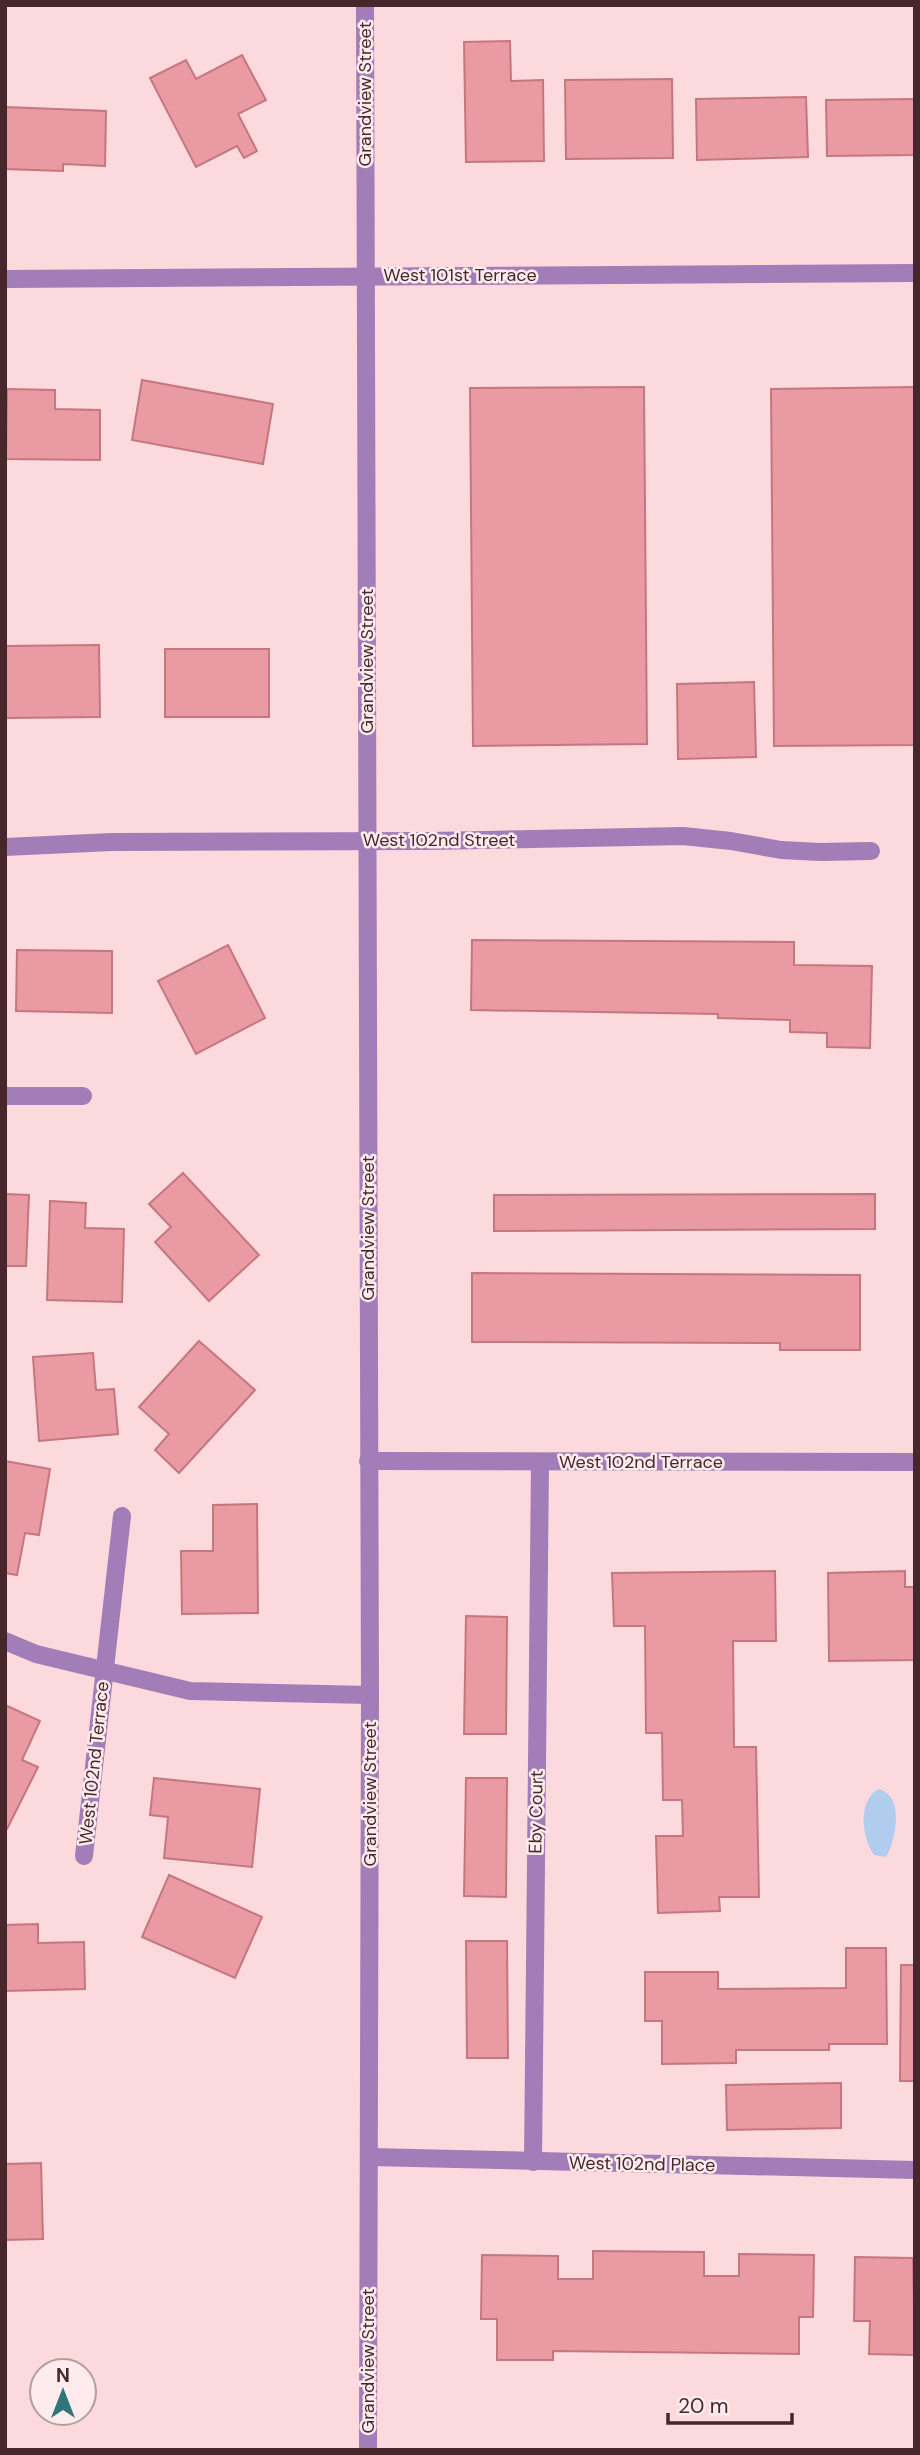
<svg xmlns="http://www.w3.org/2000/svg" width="920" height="2455" viewBox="0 0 920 2455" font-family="'DM Sans',sans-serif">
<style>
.water{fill:#b0cdf0}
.building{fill:#ea9aa2;stroke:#c47780;stroke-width:2}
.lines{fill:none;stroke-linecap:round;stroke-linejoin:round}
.minor{stroke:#a27db7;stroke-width:18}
.labels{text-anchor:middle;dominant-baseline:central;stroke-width:5;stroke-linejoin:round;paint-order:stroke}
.street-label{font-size:18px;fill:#47272b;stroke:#fdebed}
</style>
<rect width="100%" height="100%" fill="#fcd9dc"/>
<path class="water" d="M878,1789c27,6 18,51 8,68l-12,-2c-12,-17 -17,-53 4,-66z"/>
<g class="building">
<path d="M510,41l1,40 32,-1 1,81 -78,1 -2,-120z"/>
<path d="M242,55l24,45 -28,14 19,37 -13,7 -7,-12 -41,21 -46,-89 36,-18 10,19z"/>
<path d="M672,79l1,79 -107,1 -1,-79z"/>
<path d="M806,97l2,60 -111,3 -1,-61z"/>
<path d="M915,99v56l-88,1 -1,-56z"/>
<path d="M5,107l101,4 -1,55 -42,-2v7l-58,-2z"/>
<path d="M142,380l131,24 -10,60 -131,-24z"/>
<path d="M644,387l3,357 -174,2 -3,-358z"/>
<path d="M915,387v358l-141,1 -3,-357z"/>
<path d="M7,389l48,1v19l45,1v50l-94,-1z"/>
<path d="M99,645l1,72 -95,1v-72z"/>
<rect x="165" y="649" width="104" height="68"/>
<path d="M754,682l2,75 -78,2 -1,-75z"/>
<path d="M472,940l322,2v23l78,1 -2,82 -43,-1v-14l-37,-1v-12l-72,-2v-4l-247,-4z"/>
<path d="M228,945l37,73 -69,36 -38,-73z"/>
<path d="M17,950l95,1v62l-96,-2z"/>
<path d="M183,1173l76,82 -50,46 -54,-59 16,-15 -22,-23z"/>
<path d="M5,1194l24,1 -3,71h-21z"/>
<path d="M875,1194v35l-381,2v-36z"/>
<path d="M50,1201l36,2 -1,25 39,1 -2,73 -75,-2z"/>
<path d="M472,1273l388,2v75h-80v-7l-308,-1z"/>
<path d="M199,1341l56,49 -76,83 -24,-23 14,-16 -30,-27z"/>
<path d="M93,1353l3,37 18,-1 4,45 -79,7 -6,-84z"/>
<path d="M5,1461l45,8 -11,66 -14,-2 -8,42 -12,-2z"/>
<path d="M257,1504l1,109 -76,1 -1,-63h32v-46z"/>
<path d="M775,1571l1,70h-43l1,106h22l3,150h-40l1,14 -62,2 -2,-77h27l-1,-36h-19l-1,-67h-16l-1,-107h-31l-2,-53z"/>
<path d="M905,1571v16h10v73l-86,1 -1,-88z"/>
<path d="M466,1616l41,1 -1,117h-42z"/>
<path d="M5,1705l35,16 -18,39 16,7 -31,62 -2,-1z"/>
<path d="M154,1778l106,11 -8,78 -88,-9 4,-41 -18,-2z"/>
<path d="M466,1778h41l-1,119 -42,-1z"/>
<path d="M169,1875l93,42 -27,61 -93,-41z"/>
<path d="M38,1924v19l46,-1 1,47 -80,2v-66z"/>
<path d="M466,1941h41l1,117h-41z"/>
<path d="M846,1948h40l1,96h-58v6h-93v13l-74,1v-43h-17v-49h73v17l128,-1z"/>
<path d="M901,1965h14v116h-15z"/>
<path d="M841,2083v45l-114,2 -1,-45z"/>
<path d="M41,2163l2,76 -38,1v-76z"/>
<path d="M593,2251l111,1v24h35v-22l75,1 -1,62h-14v37l-246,-3v9h-56v-41h-16l1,-64 76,1v23h35z"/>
<path d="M855,2257l58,1 2,97 -46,-1 1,-33h-16z"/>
</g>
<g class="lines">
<g class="minor">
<path d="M365,5l5,1690 -2,755"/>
<path d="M5,279l910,-6"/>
<path d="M5,847l106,-5 319,-1 253,-5 48,5 50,9 39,2 51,-1"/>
<path d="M5,1096h78"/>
<path d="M368,1461l547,1"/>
<path d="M5,1641l31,13 154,37 180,4"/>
<path d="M84,1856l38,-340"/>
<path d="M370,2157l545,13"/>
<path d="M533,2162l7,-699"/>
</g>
</g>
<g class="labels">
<g class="street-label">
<text transform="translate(365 94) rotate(-90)">Grandview Street</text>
<text x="460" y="275">West 101st Terrace</text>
<text transform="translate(367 661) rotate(-90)">Grandview Street</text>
<text x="439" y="840">West 102nd Street</text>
<text transform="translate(368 1228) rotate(-90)">Grandview Street</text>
<text x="641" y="1462">West 102nd Terrace</text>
<text transform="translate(94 1763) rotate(-84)">West 102nd Terrace</text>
<text transform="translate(370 1794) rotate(-90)">Grandview Street</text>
<text transform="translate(536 1812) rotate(-89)">Eby Court</text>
<text transform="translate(642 2164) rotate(1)">West 102nd Place</text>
<text transform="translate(368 2361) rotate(-90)">Grandview Street</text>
</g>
</g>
<rect width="920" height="2455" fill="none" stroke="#47272b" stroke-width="14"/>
<g transform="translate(63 2392)"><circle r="33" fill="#fdebed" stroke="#b49d9f" stroke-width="2"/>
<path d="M0-5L12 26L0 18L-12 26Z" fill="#2e7776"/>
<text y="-10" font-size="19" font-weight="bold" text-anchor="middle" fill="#47272b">N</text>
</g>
<path d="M668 2413v10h124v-10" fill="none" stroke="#47272b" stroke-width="3.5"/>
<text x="678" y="2413" font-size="21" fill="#47272b" stroke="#fdebed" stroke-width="5" paint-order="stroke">20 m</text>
</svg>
